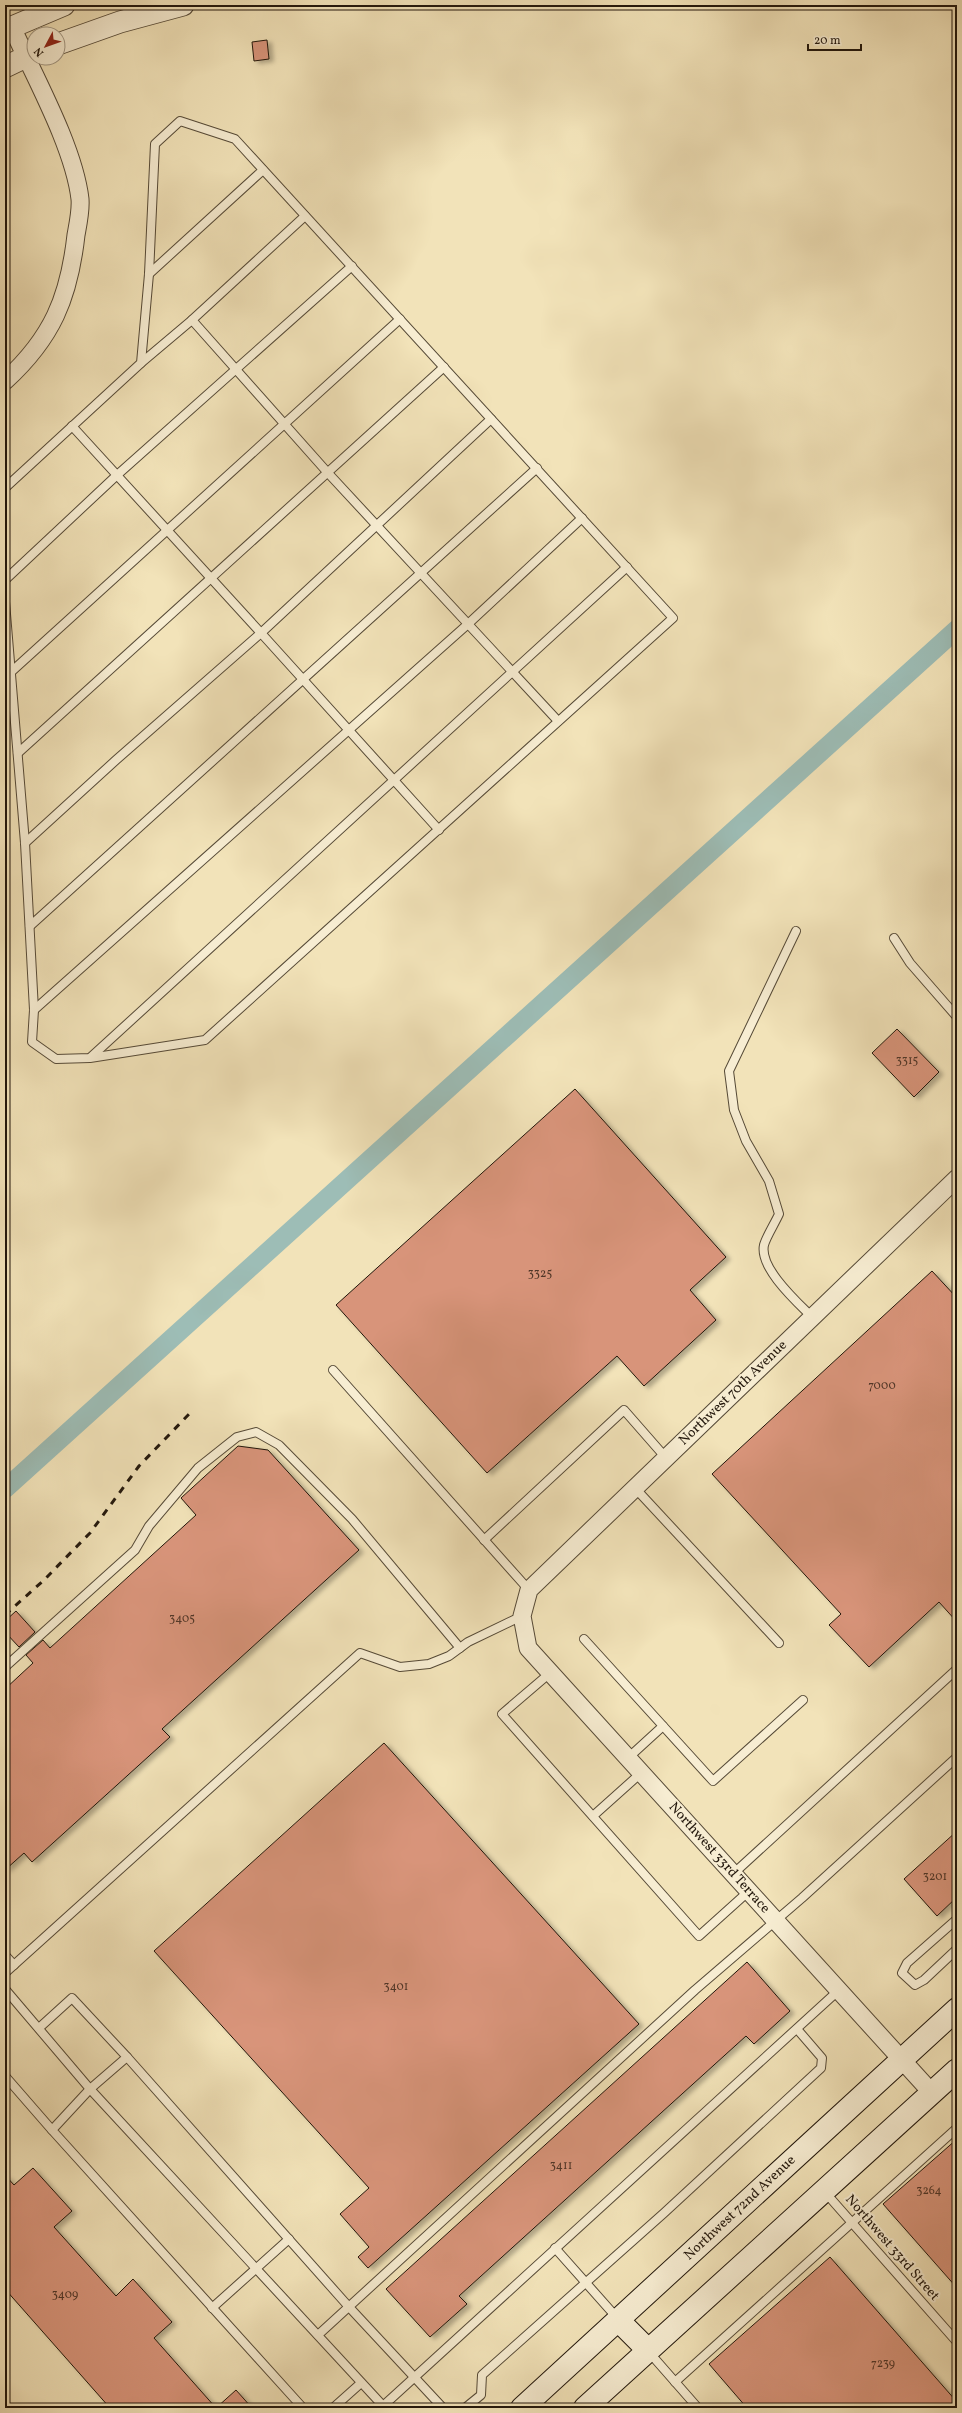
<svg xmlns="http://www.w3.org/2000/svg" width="962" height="2413" viewBox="0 0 962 2413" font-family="Vollkorn,serif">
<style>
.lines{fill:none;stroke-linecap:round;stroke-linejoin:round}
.canal{stroke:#9dbdb6;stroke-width:19}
.building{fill:#d8947a;stroke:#22170c;filter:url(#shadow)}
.service-casing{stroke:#564a37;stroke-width:10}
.minor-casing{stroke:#564a37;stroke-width:19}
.tertiary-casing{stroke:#564a37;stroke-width:23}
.secondary-casing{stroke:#22170c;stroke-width:24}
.service{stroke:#f7edd2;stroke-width:8}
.minor{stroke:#f7edd2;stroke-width:17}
.tertiary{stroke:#f7edd2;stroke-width:21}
.secondary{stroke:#f7edd2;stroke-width:22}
.rail{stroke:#22170c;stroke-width:3;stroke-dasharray:7 7;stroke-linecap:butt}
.labels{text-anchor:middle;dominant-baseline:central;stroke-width:4;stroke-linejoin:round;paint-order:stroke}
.number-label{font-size:12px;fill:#503628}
.street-label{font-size:14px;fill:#22170c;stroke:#f7edd2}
</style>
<defs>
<filter id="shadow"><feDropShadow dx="4.5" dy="2.5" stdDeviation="2" flood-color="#0004"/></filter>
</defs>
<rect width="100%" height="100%" fill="#f2e3b9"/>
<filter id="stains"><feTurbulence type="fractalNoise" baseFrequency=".005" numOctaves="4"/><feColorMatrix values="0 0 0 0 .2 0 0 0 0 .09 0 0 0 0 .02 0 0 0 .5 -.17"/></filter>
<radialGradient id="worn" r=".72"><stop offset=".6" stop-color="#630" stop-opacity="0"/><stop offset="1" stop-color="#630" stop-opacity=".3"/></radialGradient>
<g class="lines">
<path class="canal" d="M5,1489l952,-860"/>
</g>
<g class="building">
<path d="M267,40l2,19 -15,2 -2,-19z"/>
<path d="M897,1029l42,43 -25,25 -42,-44z"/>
<path d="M575,1089l151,168 -36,33 26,30 -72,66 -27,-30 -130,117 -151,-168z"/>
<path d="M932,1271l25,27v324l-18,-20 -70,65 -40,-42 12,-11 -129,-140z"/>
<path d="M238,1446l30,4 91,100 -197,179 8,8 -138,125 -8,-9 -19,17v-181l28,-26 -7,-8 17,-15 7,8 146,-133 -15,-17z"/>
<path d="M16,1611l19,21 -16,15 -14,-15v-11z"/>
<path d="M384,1743l255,281 -271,244 -10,-11 11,-10 -29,-33 29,-26 -215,-237z"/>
<path d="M957,1831v66l-20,19 -33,-37z"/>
<path d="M747,1962l43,49 -36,33 -8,-8 -287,260 8,8 -37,33 -44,-48z"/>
<path d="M957,2139v149l-74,-84z"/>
<path d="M33,2168l39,43 -18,16 62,69 17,-17 39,43 -18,16 62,70h-106l-105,-119v-114l9,10z"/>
<path d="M830,2257l127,145v6h-210l-38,-44z"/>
<path d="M236,2390l16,18h-36z"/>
</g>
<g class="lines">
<defs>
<g id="service">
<path d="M149,274l114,-104"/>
<path d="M192,320l113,-104"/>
<path d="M141,363l51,-43 136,153 230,248"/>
<path d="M5,488l136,-125 8,-89 6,-130 25,-23 55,18 438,479 -468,422 -115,18 -34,1 -24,-17 2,-32 -9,-167 -20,-241"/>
<path d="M5,580l111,-104 236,-210"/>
<path d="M11,672l389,-353"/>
<path d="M18,753l426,-386"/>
<path d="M439,830l-178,-197 230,-214"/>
<path d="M25,843l91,-83 145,-127 -189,-207"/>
<path d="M30,926l507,-458"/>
<path d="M796,931l-67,140 5,39 12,31 23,40 10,33c-4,9 -13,23 -15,31 -5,23 33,57 48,72"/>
<path d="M894,938l16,25 47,54"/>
<path d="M34,1010l434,-386 114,-106"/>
<path d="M91,1057l536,-490"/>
<path d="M333,1370l196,220"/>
<path d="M635,1488l144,155"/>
<path d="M484,1540l140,-130 42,48"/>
<path d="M584,1639l129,142 90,-81"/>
<path d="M5,1667l130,-117 14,-24 49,-58 39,-31 19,-5 23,13 73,74 108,129"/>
<path d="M550,1673l-48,41 197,222 50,-45"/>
<path d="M628,1758l35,-32"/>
<path d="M593,1816l48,-43"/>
<path d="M733,1874l224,-205"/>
<path d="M957,1919l-50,44 -5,10 13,12 9,-5 33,-31"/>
<path d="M5,1955l9,10"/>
<path d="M5,1973l355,-320 40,14 29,-3 20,-8 19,-14 54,-26"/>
<path d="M5,1989l85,100 295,319"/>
<path d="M39,2028l33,-30 55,59"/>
<path d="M5,2076l47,54"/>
<path d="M824,2191l133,151"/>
<path d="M555,2248l63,71"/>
<path d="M212,2308l77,-69"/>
<path d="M318,2335l377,-345 107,-92 155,-141"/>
<path d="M648,2351l50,57"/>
<path d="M675,2382l282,-254"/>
<path d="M383,2406l456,-416"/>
<path d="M303,2408l-251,-278 38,-41 37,-32 222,250 94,101"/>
<path d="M333,2408l28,-25"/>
<path d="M465,2408l16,-13 1,-20 182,-162 157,-145 1,-10 -25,-29"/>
</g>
<g id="minor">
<path d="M5,381c47,-43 64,-83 71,-146 2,-11 5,-25 4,-36 -6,-52 -46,-123 -68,-172"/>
<path d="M932,2093l-404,-445 -6,-32 7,-26 428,-412"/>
</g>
<g id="tertiary">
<path d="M5,30l59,-25"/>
<path d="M58,44l62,-22 63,-17"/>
<path d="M5,67l29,-14"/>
</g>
<g id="secondary">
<path d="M618,2320l30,30"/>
<path d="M522,2408l435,-399"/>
<path d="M585,2408l372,-338"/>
</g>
</defs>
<use href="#service" class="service-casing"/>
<use href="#minor" class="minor-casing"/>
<use href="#tertiary" class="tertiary-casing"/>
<use href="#secondary" class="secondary-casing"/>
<use href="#service" class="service"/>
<use href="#minor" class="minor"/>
<use href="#tertiary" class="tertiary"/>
<use href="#secondary" class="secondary"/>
<path class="rail" d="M5,1615l39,-35 46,-47 49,-67 53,-55"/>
</g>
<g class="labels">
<g class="number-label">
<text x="907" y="1061">3315</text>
<text x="540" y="1274">3325</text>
<text x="882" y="1386">7000</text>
<text x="182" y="1619">3405</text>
<text x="935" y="1877">3201</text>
<text x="396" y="1987">3401</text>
<text x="561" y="2166">3411</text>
<text x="929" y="2191">3264</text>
<text x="65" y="2295">3409</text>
<text x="883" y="2364">7239</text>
</g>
<g class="street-label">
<text transform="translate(733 1393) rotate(-44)">Northwest 70th Avenue</text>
<text transform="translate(719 1858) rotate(48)">Northwest 33rd Terrace</text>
<text transform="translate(740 2208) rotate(-43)">Northwest 72nd Avenue</text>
<text transform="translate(892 2248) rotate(49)">Northwest 33rd Street</text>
</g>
</g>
<rect width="962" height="2413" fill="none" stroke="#f2e3b9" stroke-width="20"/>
<rect x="6" y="6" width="950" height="2401" fill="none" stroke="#22170c" stroke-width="2"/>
<rect x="10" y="10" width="942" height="2393" fill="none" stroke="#22170c"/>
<g transform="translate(46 46) rotate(229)"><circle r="19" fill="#f7edd2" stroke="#a29783"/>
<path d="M0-3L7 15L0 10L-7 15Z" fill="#8f2418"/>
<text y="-6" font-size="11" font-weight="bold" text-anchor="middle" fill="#22170c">N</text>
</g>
<path d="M808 44v6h53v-6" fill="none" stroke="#22170c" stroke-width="2"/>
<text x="814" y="44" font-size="12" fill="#22170c" stroke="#f7edd2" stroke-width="3" paint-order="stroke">20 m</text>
<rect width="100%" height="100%" filter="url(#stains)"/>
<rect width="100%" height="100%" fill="url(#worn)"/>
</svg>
